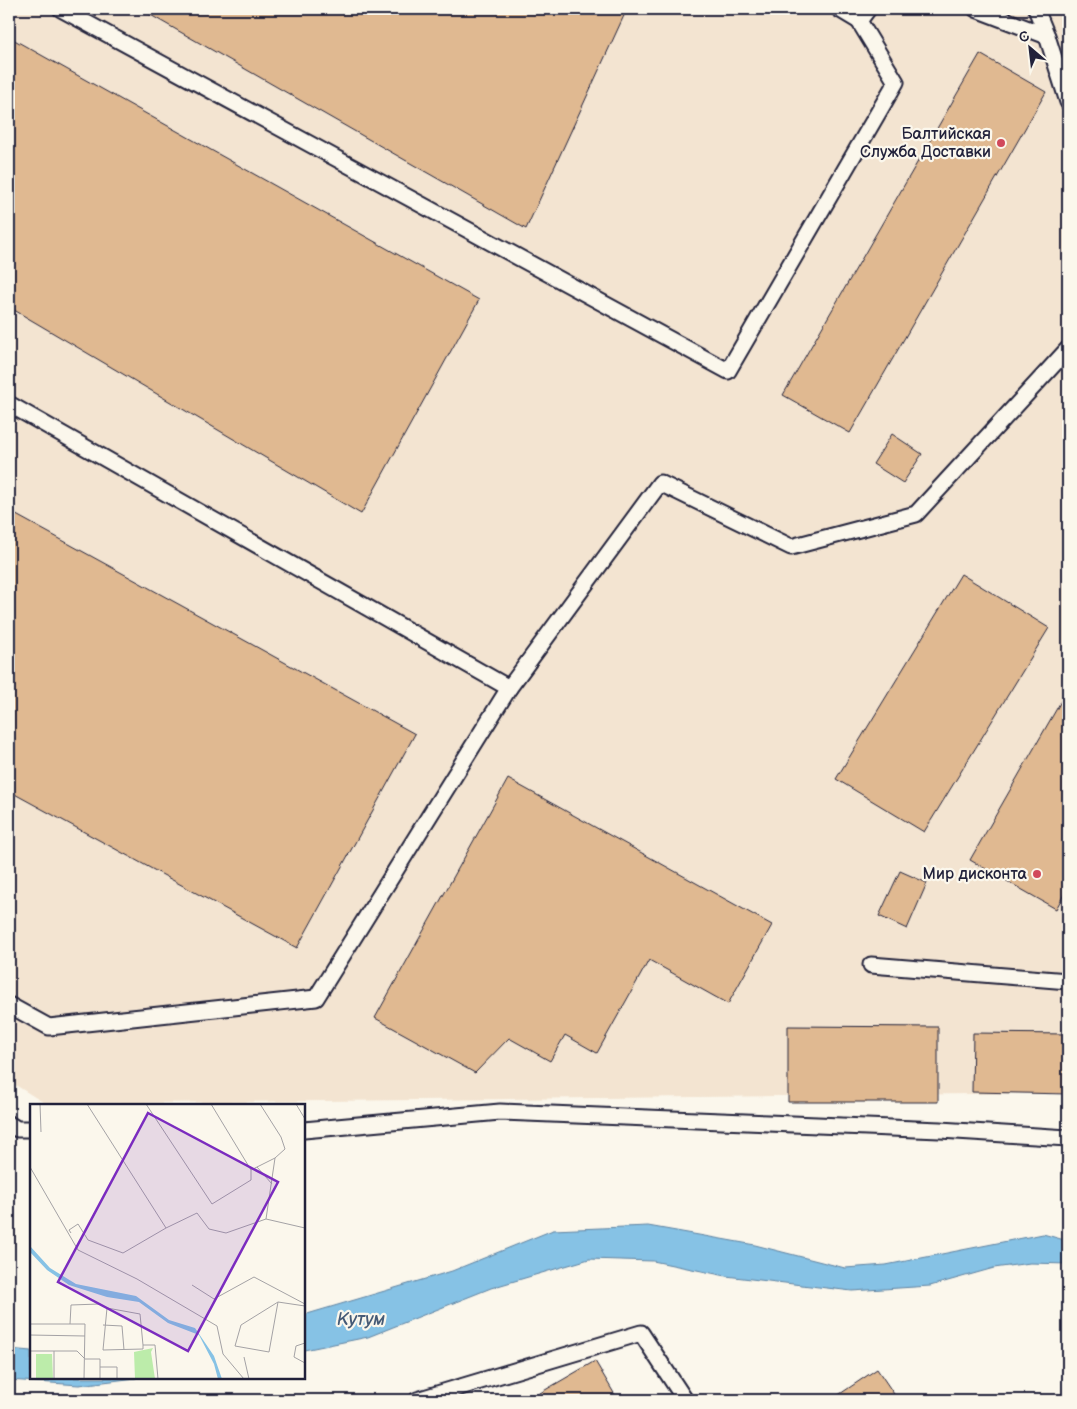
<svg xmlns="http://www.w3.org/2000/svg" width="1077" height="1409" viewBox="0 0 1077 1409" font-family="'Balsamiq Sans',sans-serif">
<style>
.built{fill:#f3e4d1}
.water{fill:#86c2e5;stroke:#5e82a1}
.building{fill:#e0b991;stroke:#22223b}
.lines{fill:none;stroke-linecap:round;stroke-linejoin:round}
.lane-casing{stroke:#22223b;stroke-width:19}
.lane{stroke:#fbf7ec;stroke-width:15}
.poi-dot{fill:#d1495b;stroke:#fbf7ec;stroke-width:2}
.labels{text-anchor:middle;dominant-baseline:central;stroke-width:4.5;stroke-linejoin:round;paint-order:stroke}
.poi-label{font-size:16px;fill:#22223b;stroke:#fbf7ec;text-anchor:end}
.water-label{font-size:18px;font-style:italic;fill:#455a76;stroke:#fbf7ec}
.inset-road{fill:none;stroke:#a4a2a5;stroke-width:1}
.view{fill:#7b2cbf;fill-opacity:0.15;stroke:#7b2cbf;stroke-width:2.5}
.inset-edge{fill:none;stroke:#22223b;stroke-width:2.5}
</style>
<rect width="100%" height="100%" fill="#fbf7ec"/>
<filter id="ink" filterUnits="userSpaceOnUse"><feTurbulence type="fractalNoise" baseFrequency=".02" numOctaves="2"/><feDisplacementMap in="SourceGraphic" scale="10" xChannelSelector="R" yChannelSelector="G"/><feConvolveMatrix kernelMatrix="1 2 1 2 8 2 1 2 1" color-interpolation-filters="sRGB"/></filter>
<g filter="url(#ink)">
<path class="built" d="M9,9h1059v1084l-1022,11 -37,-23z"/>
<g class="water">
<path d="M648,1226l107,19 90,23 41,-3 157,-31 25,7v23l-38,-1 -36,5 -64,18 -78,5 -126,-15 -73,-15 -64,-2 -98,29 -123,49 -64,13v-35l148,-44 101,-41z"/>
<path d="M9,1349l22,2v27h105l-57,7 -70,-5z"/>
</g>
<g class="building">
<path d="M140,9h487l-101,220z"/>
<path d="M9,37l470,263 -118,214 -352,-207z"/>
<path d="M980,54l66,38 -196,341 -67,-38z"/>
<path d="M892,434l30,20 -19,29 -30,-19z"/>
<path d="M9,511l406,223 -118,214 -288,-157z"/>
<path d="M961,574l88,54 -125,204 -88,-53z"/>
<path d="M1068,689v198l-12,22 -86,-49z"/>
<path d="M508,779l264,146 -44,79 -79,-44 -52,93 -32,-18 -15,26 -41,-23 -34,35 -100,-55z"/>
<path d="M900,871l27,12 -20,46 -28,-13z"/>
<path d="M788,1026l150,1v75h-150z"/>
<path d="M973,1033l95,1v60l-96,-2z"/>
<path d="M595,1361l23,39h-90z"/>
<path d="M877,1369l21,31h-67z"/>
</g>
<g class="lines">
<defs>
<g id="lane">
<path d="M61,9l667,362 168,-289 -37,-61 9,-12"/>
<path d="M839,9l20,12"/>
<path d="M976,9l71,27"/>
<path d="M1036,9l11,27 21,66"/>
<path d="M9,404l500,284 151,-205 131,64 125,-33 152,-165"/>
<path d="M871,965l197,16"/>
<path d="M9,1005l40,22 267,-29 193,-310"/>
<path d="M9,1124l8,5h14"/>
<path d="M304,1130l196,-18 440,18 128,8"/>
<path d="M417,1400l224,-67 44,67"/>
</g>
</defs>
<use href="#lane" class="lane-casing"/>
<use href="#lane" class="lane"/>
</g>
</g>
<g class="poi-dot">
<circle cx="1001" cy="143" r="5"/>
<circle cx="1037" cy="874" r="5"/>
</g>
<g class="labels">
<g class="poi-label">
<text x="991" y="134">Балтийская<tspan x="991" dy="18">Служба Доставки</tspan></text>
<text x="1027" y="874">Мир дисконта</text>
</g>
<g class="water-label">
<text x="361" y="1319">Кутум</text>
</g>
</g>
<g transform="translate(30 1104)">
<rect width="275" height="275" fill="#fbf7ec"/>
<path d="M123,244l-2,4 4,27h-20l-1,-27zM6,250h16l1,25h-17z" fill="#bcecaa"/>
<path d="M0,142l20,22 26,16 60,12 33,24 26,8 19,28 8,23h-4l-4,-15 -15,-29 -31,-12 -29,-21 -32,-5 -38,-12 -22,-15 -17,-18z" fill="#86c2e5"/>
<path class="inset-road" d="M10,0l1,28M57,0l79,124 31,-15 12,16 17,4 40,-14 39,9M116,0l66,100 39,-24v-10l24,-12 10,-9 -4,-12 -21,-33M181,0l40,66M266,0l9,15M0,63l48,83 59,29 80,47 6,28 21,25M227,63l15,17M236,115l9,-61M41,129l-2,-3 9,-6 10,16 35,13 43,-25M162,181l22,14 40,-22 51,27M248,198l-9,50 -34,-6 6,-21 37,-23 27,4M77,204l33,6 3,31M0,220h55l-1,55M40,220l1,-19 28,-1 8,4 -4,42 40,-1v-4h12l3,34M73,221l19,1 2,24M0,231l55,1M275,239l-9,3 -2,11 11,6M0,247h47l8,8h15v20M24,247v28M214,253l5,22M70,263h17v12"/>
<path class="view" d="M118,9l130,69 -90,169 -130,-69z"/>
<rect width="275" height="275" class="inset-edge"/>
</g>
<rect width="1077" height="1409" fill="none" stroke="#fbf7ec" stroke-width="30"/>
<rect x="15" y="15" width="1047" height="1379" fill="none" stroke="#22223b" stroke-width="2" filter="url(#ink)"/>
<g transform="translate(1030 48) rotate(332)" stroke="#fbf7ec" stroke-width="4" paint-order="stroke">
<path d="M0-4L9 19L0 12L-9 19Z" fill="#22223b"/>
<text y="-8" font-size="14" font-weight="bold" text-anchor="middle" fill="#22223b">С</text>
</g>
</svg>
